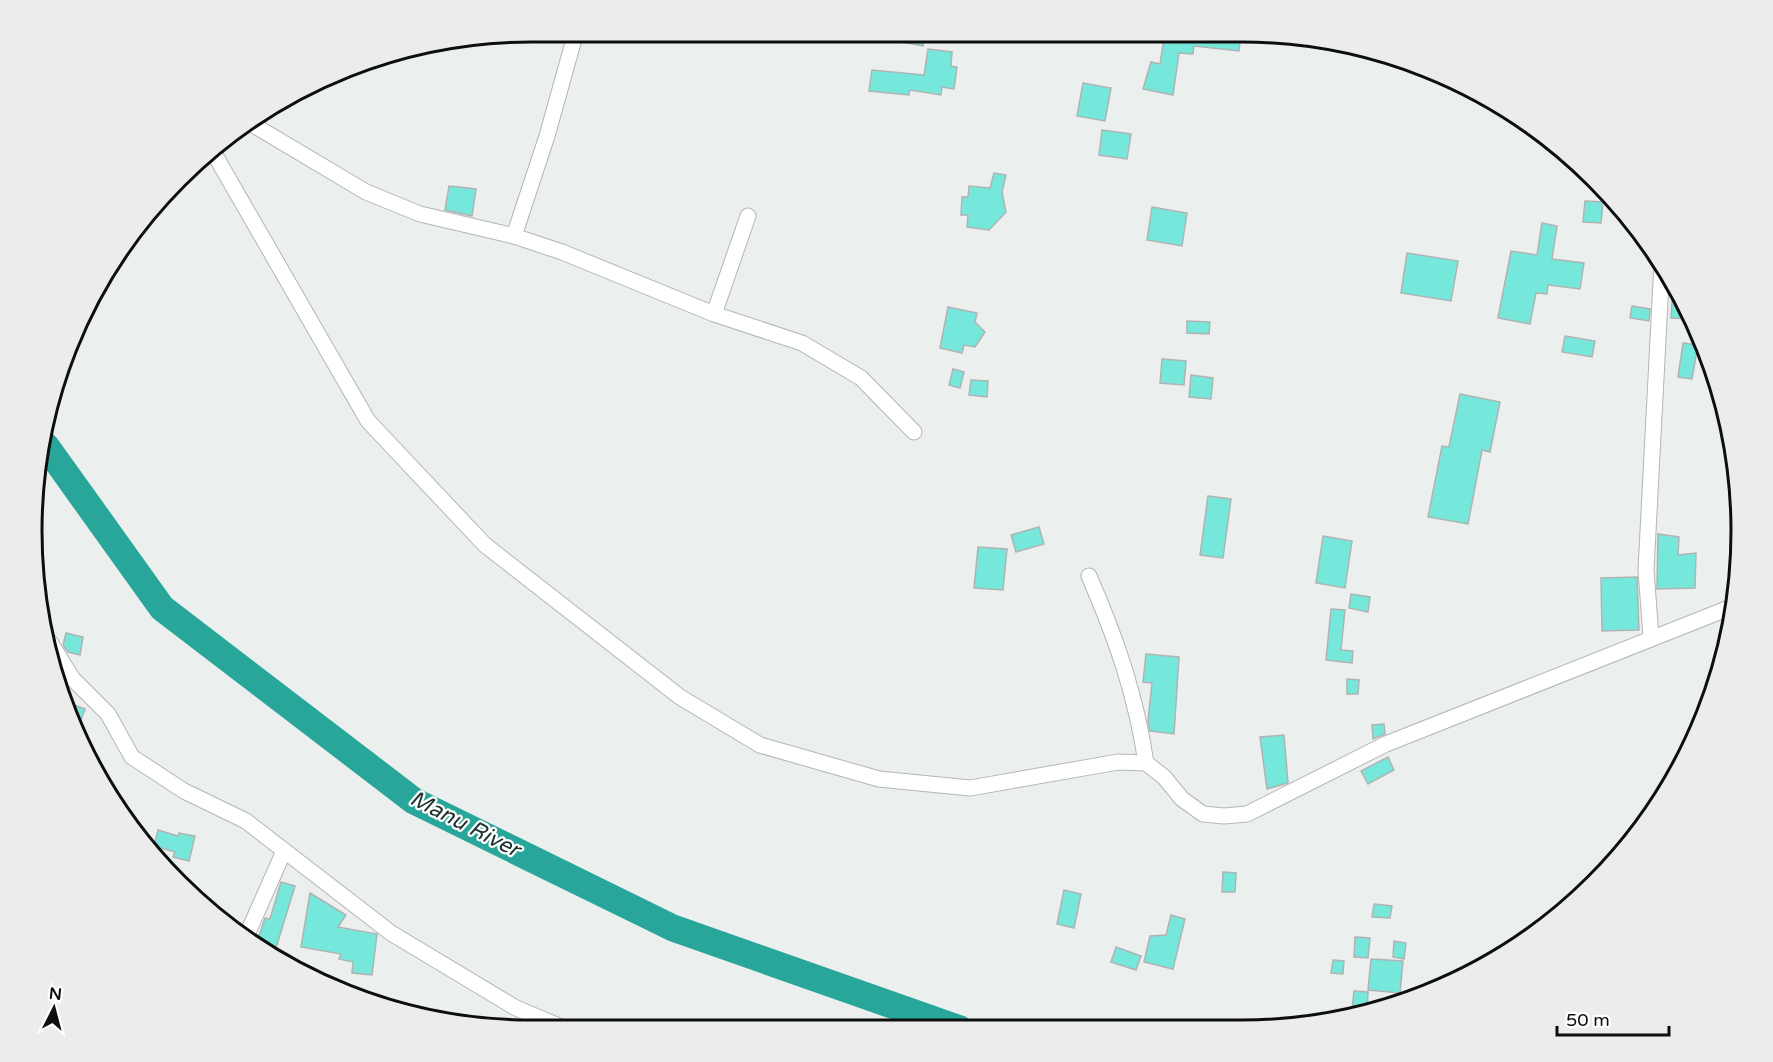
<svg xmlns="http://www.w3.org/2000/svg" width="1773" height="1062" viewBox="0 0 1773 1062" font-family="'Varela Round',sans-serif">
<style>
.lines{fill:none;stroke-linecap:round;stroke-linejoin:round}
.river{stroke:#28a69a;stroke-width:27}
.building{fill:#76e8db;stroke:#b0b3b3;stroke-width:1.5}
.minor-casing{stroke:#b2b6b5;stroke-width:17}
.minor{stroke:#fff;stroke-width:15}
.labels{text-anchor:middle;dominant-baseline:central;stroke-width:4.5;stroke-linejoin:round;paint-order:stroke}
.water-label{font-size:22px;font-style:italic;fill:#1d322f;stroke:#fff}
.rim{fill:none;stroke:#0d0f0f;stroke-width:3}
</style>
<rect width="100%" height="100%" fill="#ebefee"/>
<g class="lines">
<path class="river" d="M46,446l116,162 252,193 259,127 287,101"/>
</g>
<g class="building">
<path d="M881,32h45l-3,14 -43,-8z"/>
<path d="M1165,32l76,1 -2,18 -45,-5 -1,8 -14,-1 -6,42 -30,-6 8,-27 9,2z"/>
<path d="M928,49l24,3 -1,14 6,1 -3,22 -12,-2 -1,8 -31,-5 -1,5 -40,-4 3,-21 52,5z"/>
<path d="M1083,83l28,5 -6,33 -28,-5z"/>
<path d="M1102,130l29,4 -4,25 -28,-4z"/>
<path d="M994,173l12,2 -4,17 4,20 -17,18 -22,-3 1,-12h-7l1,-18h6l1,-11 21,2z"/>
<path d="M449,186l27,3 -4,27 -27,-6z"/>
<path d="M1585,201l18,1 -2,21 -18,-1z"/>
<path d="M1152,207l35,6 -5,33 -35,-6z"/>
<path d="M1542,223l15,3 -5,33 32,4 -4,26 -32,-4 -1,9 -11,-1 -6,31 -32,-6 13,-67 26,4z"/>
<path d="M1407,253l51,8 -7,40 -50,-8z"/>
<path d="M1672,301l12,2 9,16 -22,-1z"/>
<path d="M1632,306l18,3 -1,12 -19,-3z"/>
<path d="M948,307l29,6 -2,9 10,10 -10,15 -11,-2 -2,8 -22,-5z"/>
<path d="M1187,321l23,1 -1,12 -22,-1z"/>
<path d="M1565,336l30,5 -3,16 -30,-5z"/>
<path d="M1683,343l15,2 -6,34 -14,-2z"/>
<path d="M1162,359l24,2 -2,24 -24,-2z"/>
<path d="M953,369l11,3 -4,16 -11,-3z"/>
<path d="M1191,375l22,3 -2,21 -22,-2z"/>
<path d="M971,380l17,1 -1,16 -18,-2z"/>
<path d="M1460,394l40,8 -10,50 -8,-2 -14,74 -40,-7 14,-71 7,1z"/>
<path d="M1208,496l23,3 -8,59 -23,-3z"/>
<path d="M1039,527l5,17 -28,8 -5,-17z"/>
<path d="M1658,534l21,3 -1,18 18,-2 -1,35 -38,1z"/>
<path d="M1323,536l29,5 -7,47 -29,-5z"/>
<path d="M978,547l29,2 -4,41 -29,-2z"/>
<path d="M1637,577l2,53 -37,1 -1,-53z"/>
<path d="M1351,594l19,3 -2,15 -19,-4z"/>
<path d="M1331,609l14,1 -4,40 12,1 -1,12 -26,-3z"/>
<path d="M66,633l17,4 -3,18 -12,-3 -5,-7z"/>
<path d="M1146,654l33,3 -5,77 -24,-3 -2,-10 4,-38 -9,-1z"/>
<path d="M1347,679l12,1 -1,14h-11z"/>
<path d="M63,701l22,8 -7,20 -13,-23z"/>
<path d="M1384,724l1,10 -12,5 -1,-14z"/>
<path d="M1284,735l4,48 -21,6 -7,-52z"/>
<path d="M1388,757l6,13 -26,14 -7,-13z"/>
<path d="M158,830l20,6 1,-3 16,3 -6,25 -16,-4 2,-5 -21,-6z"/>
<path d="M1223,872l13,1 -1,19h-13z"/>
<path d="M281,882l14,4 -19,62 -19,-6 8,-24 5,1z"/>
<path d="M1064,890l17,4 -7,34 -17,-4z"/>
<path d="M310,893l36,22 -8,12 39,7 -5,41 -20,-2 1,-11 -14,-3 2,-5 -40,-7z"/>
<path d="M1374,904l18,2 -2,12 -18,-1z"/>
<path d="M1171,915l14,4 -12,50 -29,-7 6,-26 16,-1z"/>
<path d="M1355,937l15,1 -2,20 -14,-1z"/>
<path d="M1394,941l12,2 -2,16 -11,-2z"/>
<path d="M1116,947l25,9 -5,14 -25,-8z"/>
<path d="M1371,959l32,2 -3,32 -32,-3z"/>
<path d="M1333,960l11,1 -1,13 -12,-1z"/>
<path d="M1354,991l14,1 -1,19h-15z"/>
</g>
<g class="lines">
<defs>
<g id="minor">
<path d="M250,123l116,69 54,22 94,22 48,16 152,62 88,29 59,35 53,54"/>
<path d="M212,150l156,271 117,124 195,152 80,48 119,34 91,9 148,-26 28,1 18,14 18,22 21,15 21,2 23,-2 139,-70 348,-138"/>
<path d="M514,236l33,-100 29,-104"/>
<path d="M714,314l34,-98"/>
<path d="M1089,576c27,62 47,119 57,187"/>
<path d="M1651,637l-5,-67 16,-307"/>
<path d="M50,642l22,36 36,36 24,43 52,34 62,30 145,112 125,75 50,21"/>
<path d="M245,939l39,-88"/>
</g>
</defs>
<use href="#minor" class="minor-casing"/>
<use href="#minor" class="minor"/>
</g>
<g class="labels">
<g class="water-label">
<text transform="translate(465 824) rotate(27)">Manu River</text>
</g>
</g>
<path d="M0 0H1773V1062H0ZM531 42H1242A489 489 0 0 1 1731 531V531A489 489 0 0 1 1242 1020H531A489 489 0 0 1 42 531V531A489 489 0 0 1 531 42Z" fill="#ececec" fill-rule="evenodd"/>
<path class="rim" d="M531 42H1242A489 489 0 0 1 1731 531V531A489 489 0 0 1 1242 1020H531A489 489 0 0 1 42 531V531A489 489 0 0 1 531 42Z"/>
<g transform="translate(54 1008) rotate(6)" stroke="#ffffff" stroke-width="4.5" paint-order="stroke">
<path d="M0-4.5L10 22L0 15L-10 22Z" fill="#0d0f0f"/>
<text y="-9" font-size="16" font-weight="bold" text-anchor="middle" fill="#0d0f0f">N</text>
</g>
<path d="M1557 1026v9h112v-9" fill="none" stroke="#0d0f0f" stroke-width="3"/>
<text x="1566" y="1026" font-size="18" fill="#0d0f0f" stroke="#ffffff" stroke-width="4.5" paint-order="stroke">50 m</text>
</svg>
